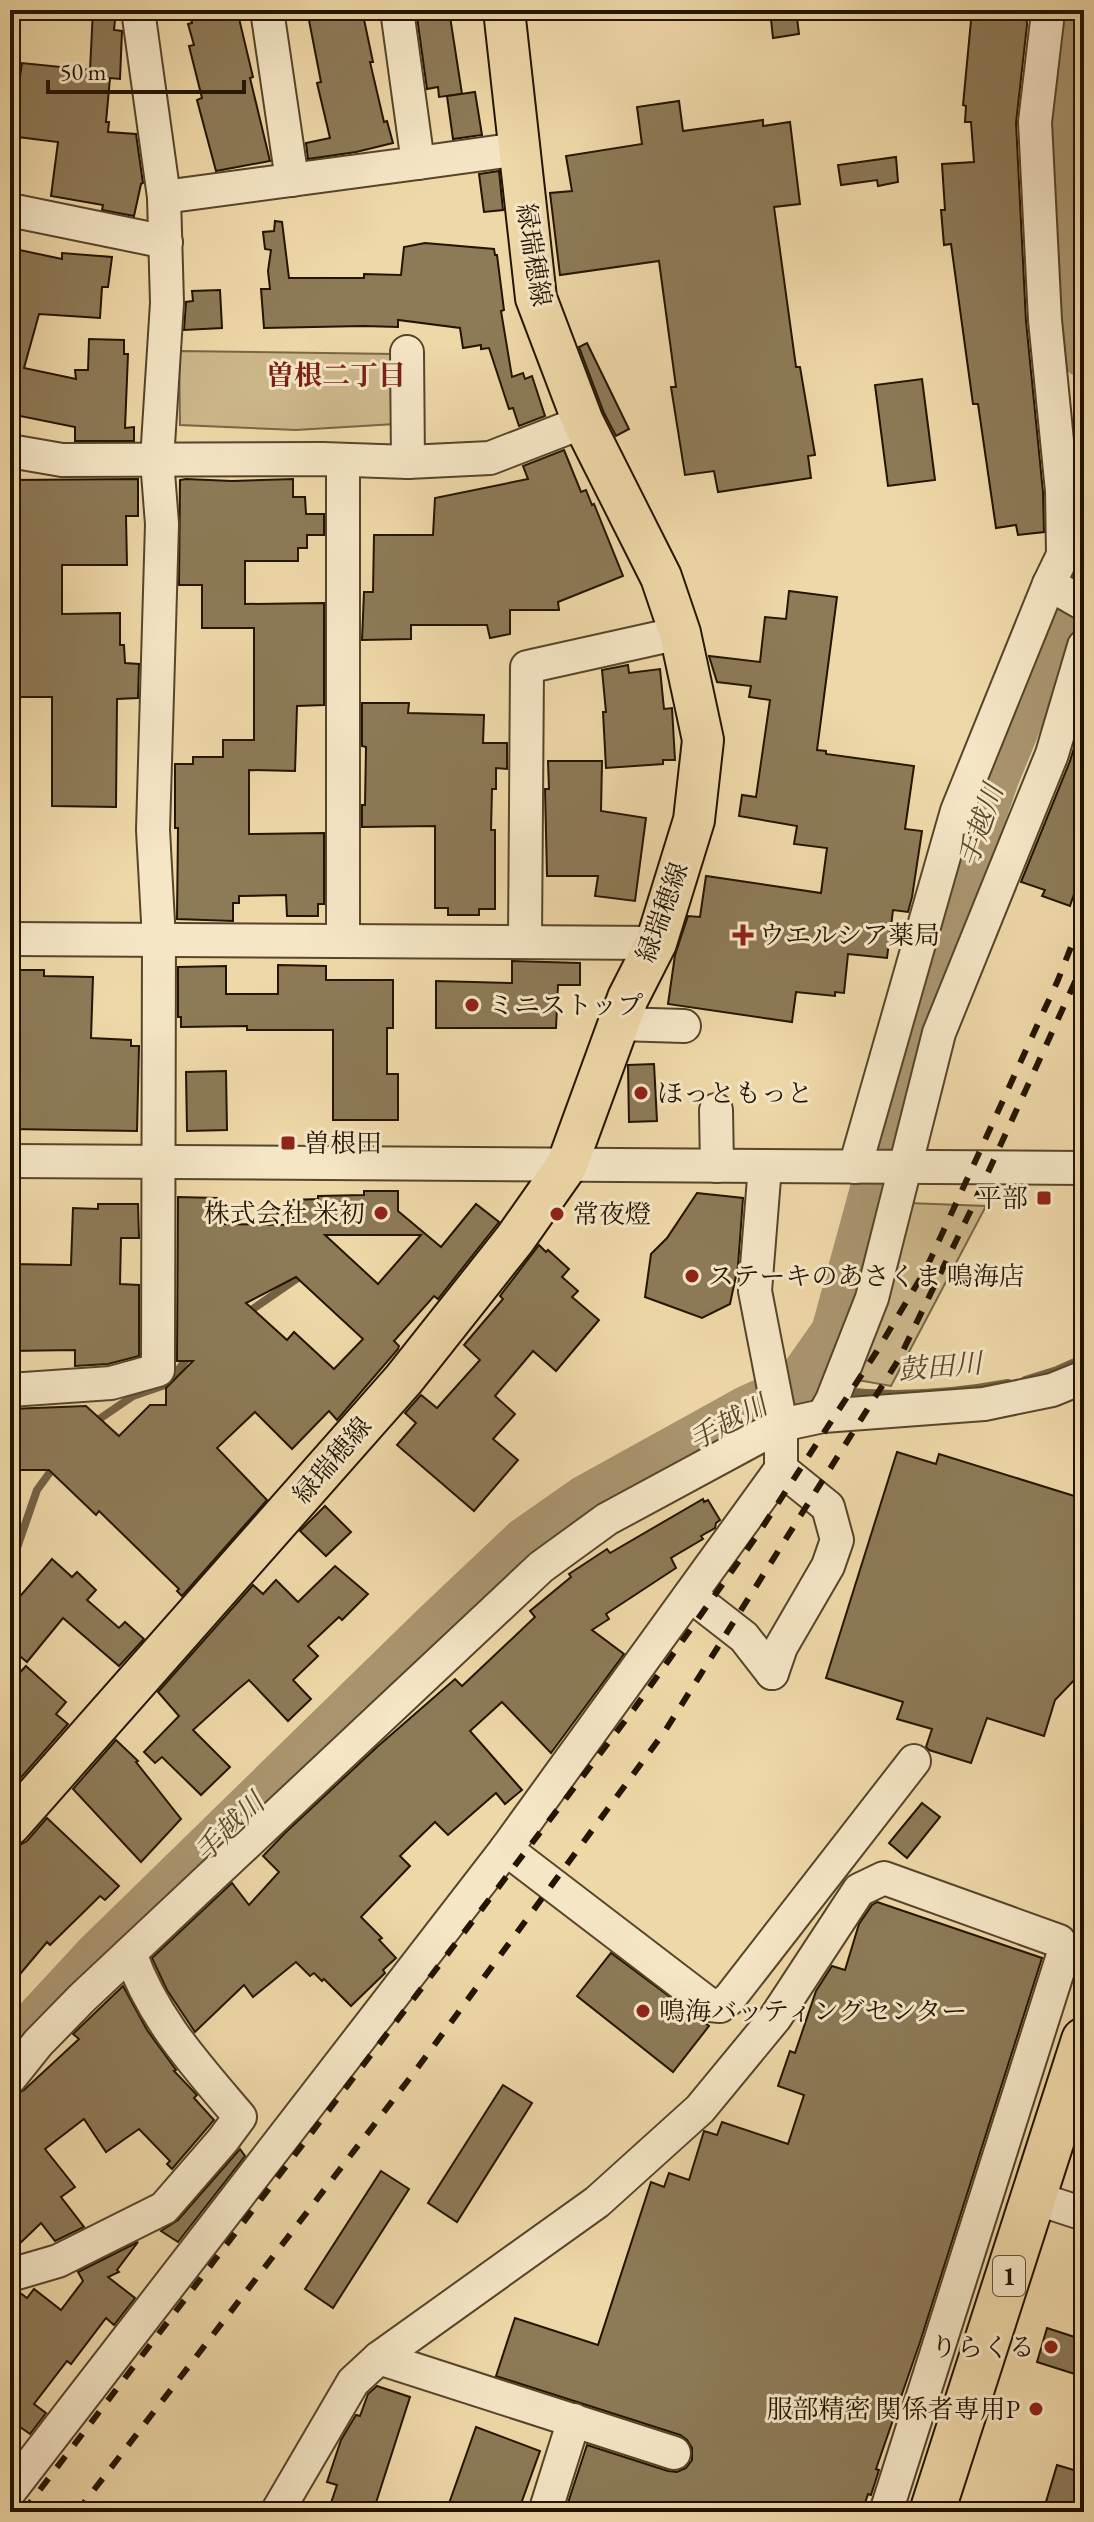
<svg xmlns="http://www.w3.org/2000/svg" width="1094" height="2522" viewBox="0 0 1094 2522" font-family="'EB Garamond','Noto Serif JP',serif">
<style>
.green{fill:#ccb78b;stroke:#786646;stroke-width:2}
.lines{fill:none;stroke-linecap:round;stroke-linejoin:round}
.stream{stroke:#746143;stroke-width:8}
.river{stroke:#aa956f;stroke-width:46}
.building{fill:#8d7a57;stroke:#231400;stroke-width:2;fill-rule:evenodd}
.minor-casing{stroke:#56452a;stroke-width:36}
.major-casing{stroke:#231400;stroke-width:44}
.highway-casing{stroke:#231400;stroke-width:48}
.minor{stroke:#f5e6c6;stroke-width:32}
.major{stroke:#efd8a8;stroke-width:40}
.highway{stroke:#efd8a8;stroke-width:44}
.rail{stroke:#231400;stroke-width:6;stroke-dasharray:14 14;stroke-linecap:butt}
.poi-dot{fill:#8f2418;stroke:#f5e6c6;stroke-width:3}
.labels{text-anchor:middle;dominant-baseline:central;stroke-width:6;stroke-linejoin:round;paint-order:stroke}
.shield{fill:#f5e6c6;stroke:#62533b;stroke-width:2}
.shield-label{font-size:24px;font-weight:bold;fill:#231400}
.street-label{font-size:26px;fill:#231400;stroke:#f5e6c6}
.poi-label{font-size:26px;fill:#231400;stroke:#f5e6c6;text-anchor:start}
.neighbourhood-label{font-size:28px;font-weight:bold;fill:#7a1f14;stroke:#f5e6c6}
.water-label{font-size:28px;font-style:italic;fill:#59482c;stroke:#f5e6c6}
</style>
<rect width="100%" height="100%" fill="#efd8a8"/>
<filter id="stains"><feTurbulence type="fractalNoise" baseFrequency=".0025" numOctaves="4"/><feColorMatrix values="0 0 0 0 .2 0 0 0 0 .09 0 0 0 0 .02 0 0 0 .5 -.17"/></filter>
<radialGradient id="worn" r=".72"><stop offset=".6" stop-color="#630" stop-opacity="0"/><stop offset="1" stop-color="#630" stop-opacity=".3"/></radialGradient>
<g class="green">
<path d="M179,351l216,3v70l-99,6 -116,-5z"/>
<path d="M908,1203l78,3 -95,180 -45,-8z"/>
</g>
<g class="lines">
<g class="stream">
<path d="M244,1315l61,-42"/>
<path d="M1025,1380l32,-10 27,-12"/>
<path d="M796,1386l32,3"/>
<path d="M842,1391c54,6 112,2 166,-8"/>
<path d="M92,1424l41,-28 35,-12 23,-31"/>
<path d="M10,1568l27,-78 19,-26"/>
</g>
<g class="river">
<path d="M1060,10l-5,130 29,215"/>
<path d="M10,2049l85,-92 338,-330 92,-87 60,-42 159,-88 52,-24 38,-54 56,-205 8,-64 98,-285 87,-212 1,-9"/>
</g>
</g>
<g class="building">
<path d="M93,10h23l-2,20 8,1 -2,48 -10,-1 -4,44h3l-1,10 28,2 7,49 -2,1 -7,32 -32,-6 1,-5 -52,-9 7,-54 -48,-6v-61l10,2 2,-14 68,7z"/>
<path d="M206,10h31l16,67 -3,1 20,83 -54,10 -19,-71 5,-2 -13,-52 5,-1 -6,-21 4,-1 -2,-9z"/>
<path d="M307,10h55l11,52h-3l14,60 3,-1 6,22 -37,9 -48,7 -2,-16 24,-5 -13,-55 4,-1z"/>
<path d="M416,10h33l13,84 -23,3 -1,-10 -11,2z"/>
<path d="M770,10h26l3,24 -26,4z"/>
<path d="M972,10h54l1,15 -11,98 10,198 17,171 1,40 -26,3 -2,-10 -20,3 -18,-124h-5l-22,-160 -7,1 -3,-35h4l-3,-46 32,-2 -3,-40h-6l1,-16 -3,-1z"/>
<path d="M475,92l7,43 -29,4 -6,-43z"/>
<path d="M679,101l4,30 80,-11v6l27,-4 10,82 -26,3 22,160h4l15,88 -7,1 3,22 -93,14 -4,-21 -29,4 -14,-88h5l-17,-126 -99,14 -10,-82 22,-2 -6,-35 76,-12 -5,-37z"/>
<path d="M896,157l2,25 -20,4 -1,-6 -36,5 -3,-20z"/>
<path d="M499,171l4,39 -19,2 -5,-38z"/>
<path d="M275,221l7,1 7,56h75v-4l37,1 3,-28 21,-4 69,6 1,6h2l7,55 -3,1 11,66 11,-4 2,6 7,-3 13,40 -26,10 -6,-18 -4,1 -20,-61 -8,1v-4l-18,3 -3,-20 -62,-8v7l-34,-1 -100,2 -3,-39h9l-2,-18 3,-21 -6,-1 -2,-17 11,-1z"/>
<path d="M10,248l52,11v-6l50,4 -4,30h-6l-2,31 -61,-4 -15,54 52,11 -1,-9h13l1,-31 35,1v14h4l-3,74 9,-1v14h-59v-14l-65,-13z"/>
<path d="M220,290l2,38 -38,2 2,-28 7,-1 -1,-10z"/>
<path d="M587,343l42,86 -13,7 -12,-23 -25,-66z"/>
<path d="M922,379l13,101 -47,6 -13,-101z"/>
<path d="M564,450l17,42 5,-2 6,15 2,-1 29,72 -65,26 1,8h-49v24l-20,4 -3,-13h-76v14l-49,1 2,-48h9l1,-57h59l2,-37 93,-19 -5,-13z"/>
<path d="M138,479v37h-12l1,49h-65v49l58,-1v32h4l1,18 14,1 -1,34 -21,1 -1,108 -64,-1v-109h-42v-217z"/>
<path d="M186,479l46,2 61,-2v18h12l1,17h18v21h-17v13h-9v13h-53v43l79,-1v102l-27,1 -2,65 -46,-1v64l75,-1v71h-6v12h-31l-1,-21 -47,1v7h-6v18l-56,-2 1,-91h-3v-64h18v-7h30v-17h31v-112h-52v-43h-23l1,-105z"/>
<path d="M789,591l48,6 -20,153 9,1v3l88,12 -9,63 17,2 -10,66 -4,15 -15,-2 -6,48 -39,-4 -4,39 -9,-1v4l-39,-4 -4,30 -124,-18 7,-49 13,-39 12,1 6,-41 115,17 6,-45 -33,-4 3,-18 -58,-10 3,-21 14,2 14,-97 -21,-3 2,-11 -34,-4 -8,-26 51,6 5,-45 21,2z"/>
<path d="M628,665l1,8 31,-4 4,40 8,-1 3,52h-12v4l-57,4 -3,-56h3l-4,-42z"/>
<path d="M362,703h47l-1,10 76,2 -1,28h24v26l-11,-1v21h-4l-1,41h4v79h-16v6h-31v-7h-13v-82l-73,1v-22h3l1,-58 -4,-1z"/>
<path d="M1081,725h3v139l-14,42 -28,-10 3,-6 -24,-8 49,-121z"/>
<path d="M548,761h54l-1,50 45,7 -11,83 -40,-5 3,-20h-51l-2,-87h4z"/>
<path d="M512,961l68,2v22h-22l-2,43h-120v-47l76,2z"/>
<path d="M278,965l48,1v14h67v48h-6v46h11v46h-65v-90h-86v-4l-66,1v-10h-3v-50l48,-1v28h52z"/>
<path d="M18,970h26v6l49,1 -2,61 40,2v6h8l-2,85 -127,-2v-65h9z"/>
<path d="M654,1064l3,57 -28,1 -1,-57z"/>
<path d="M226,1071l1,59 -40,1 -1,-59z"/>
<path d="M364,1191h34v20l43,36 35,-43 23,18 -61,77 -4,-3 -40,45 5,5 -1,3 -61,71 -8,-9 -37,38 -37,-37 -38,36 50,52 -85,96 -5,-5 2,-2 -80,-78 -3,4 -47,-45h-39v-61l76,-3 33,30 31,-31h16v-17l27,-27h-16l1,-164 39,1v26l76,1 -1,-25 26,-1v-3l46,-1zM325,1235h96l-43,49zM296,1277l67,62 -29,30 -40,-37 -7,8 -41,-37z"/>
<path d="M697,1193l46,5 -5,68 -8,38 -28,14 -57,-21 6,-43 16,-16z"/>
<path d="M98,1204h40l1,34h-18l-1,46 19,1v71l-31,8 -33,2v-16l-65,1 1,-87 60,1 2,-57 25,1z"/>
<path d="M539,1245l7,7 2,-2 21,19 -7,8 16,14 -6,6 27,23 -43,51 -23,-20 -38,45 20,18 -22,25 25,21 -44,51 -77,-66 19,-22 -11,-10 16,-18 16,13 43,-48 -16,-15 39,-46 -3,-3z"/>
<path d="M897,1452l39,12 3,-10 145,45v168l-4,7 -25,26 -11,36 -57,-18 -16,45 -42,-13 -3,-3 6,-18 -35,-10 6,-17 -77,-24z"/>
<path d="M703,1499l1,3 4,-2 12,20 -4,3 -1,5 -14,8 2,3 -32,19 5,10 -70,46 3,5 -17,11 32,24 -73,99 -49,-51 -32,29 52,59 -17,14 -9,-11 -48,42 -13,-13 -35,34 10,10 -49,51 21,21 -3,2 17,18 -13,12 2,3 -34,33 -27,-27 -2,2 -8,-8 -4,3 -14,-14 -43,35 -9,-12 -49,47 -28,-42 -15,-32 80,-75 17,22 30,-33 -16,-16 22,-23 92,-86 78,-68 7,7 73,-69 -5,-6 41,-34 -2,-3 38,-25 3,4z"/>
<path d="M325,1506l26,26 -25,24 -26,-25z"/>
<path d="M52,1559l20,18 5,-5 19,18 -9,10 32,28 6,-6 19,17 -25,27 -56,-48 -36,44 -17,-14v-40z"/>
<path d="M335,1566l33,28 -26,26 -3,-3 -31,29 10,10 -25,24 18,19 -23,22 -39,-41 -13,11 -43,39 37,37 -29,28 -39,-38 -7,6 -11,-11 35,-36 -21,-24 95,-107 10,9 13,-14 22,22z"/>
<path d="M26,1666l40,36 -10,12 12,10 -58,66v-107z"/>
<path d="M116,1740l22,21 -2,1 45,57 -40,43 -68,-73z"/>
<path d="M922,1803l18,14 -33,41 -18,-15z"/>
<path d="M47,1818l72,68 -14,14 -5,-4 -50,49 -3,-3 -37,44v-139l8,-1 9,-5z"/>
<path d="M877,1902l165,56 -122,384 -44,127 3,1 -8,25 -3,-1 -6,18h-297l22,-67 81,26 9,1 9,-4 6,-8v-12l-5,-8 -7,-5 -184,-59 19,-58 83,27 53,-163 13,5 5,-14 20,7 15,-49 13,4 5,-13 66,22 16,-49 -26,-9 12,-35 5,2 21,-62 16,-25 13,4 14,-46 13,-19z"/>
<path d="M611,1953l98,73 -36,46 -96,-76z"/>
<path d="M123,1986l24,44 29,40 -2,1 23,24 -3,3 20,22 -42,49 -5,-5 3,-3 -31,-32 -33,23 -22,-33 -39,30 30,38 -14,10 23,30 -29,14 -14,-18 -31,30v-155l14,-8 55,-51 -6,-5z"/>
<path d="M503,2085l29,18 -75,119 -29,-19z"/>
<path d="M240,2149l5,7 -67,86 -17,-11 17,-11z"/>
<path d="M381,2171l28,18 -76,119 -28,-19z"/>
<path d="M138,2242l-21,28 2,2 -11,5 27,21 -21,27 -8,-7 -35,46 -4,-3 -33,43 12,9 -16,21 -20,-14v-127l9,-1 8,6 7,-9 27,21 22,-29 -5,-9z"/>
<path d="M1047,2328l37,12v37l-47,-15z"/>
<path d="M377,2386l33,11 -37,115h-45l9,-27 -10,-3 14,-42 15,-25 4,1 8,-22z"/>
<path d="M476,2427l64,24 -22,61h-72z"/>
<path d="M1057,2465l27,8v39h-41z"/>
</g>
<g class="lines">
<defs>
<g id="minor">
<path d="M267,10l25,170"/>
<path d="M418,163l101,-14"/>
<path d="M164,197l254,-34 -21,-153"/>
<path d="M10,210l156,32"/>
<path d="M407,352l1,110"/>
<path d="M10,451l52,9 261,-1 85,3 82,-4 93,-36"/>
<path d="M343,461v479"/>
<path d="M1049,584l35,20"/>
<path d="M10,939l646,4"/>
<path d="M525,941l2,-274 153,-34"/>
<path d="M619,1024l65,2"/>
<path d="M716,1110l1,56"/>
<path d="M10,1161l1074,7"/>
<path d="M855,1167l102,-356 92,-227 14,-29 -1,-64 -17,-171 -10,-198 12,-101 -2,-11"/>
<path d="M10,1390l101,-7 47,-13 1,-430 -6,-110 9,-306 -5,-64 10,-157 -3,-106 -26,-187"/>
<path d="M823,1416l9,-16 40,-102 67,-265 113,-279 32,-108"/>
<path d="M690,1595l54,42 28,36"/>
<path d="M772,1673l9,-26 47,-81 9,-26 -9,-33 -47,-38"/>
<path d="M506,1849l204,156 10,1 9,-7 185,-238"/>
<path d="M10,2078l28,-35 44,-45 459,-431 66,-48 174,-94 42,-9 161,-12 68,-14 32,-13"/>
<path d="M1035,2198l49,16"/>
<path d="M10,2275l48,-14 106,-53 59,-68 17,-23c-44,-52 -87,-98 -110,-164"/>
<path d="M379,2358l295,95"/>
<path d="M10,2491l496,-642 275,-380v-44l-26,-134 10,-125"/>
<path d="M277,2512l76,-130 26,-24 218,-156 103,-93 75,-91 84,-128 25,-12 175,63 5,11 -178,560"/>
<path d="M545,2512l29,-92"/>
</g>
<path id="major" d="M10,1825l394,-446 111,-140 52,-74 61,-167 28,-55 38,-123 9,-80 -23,-107 -19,-56 -78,-155 -47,-124 -32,-288"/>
<path id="highway" d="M932,2512l152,-472"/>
</defs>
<use href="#minor" class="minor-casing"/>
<use href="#major" class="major-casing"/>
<use href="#highway" class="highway-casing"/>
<use href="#minor" class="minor"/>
<use href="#major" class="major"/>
<use href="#highway" class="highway"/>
<g class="rail">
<path d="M23,2512l611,-803 122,-172 121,-186 49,-82 132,-289 26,-66"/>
<path d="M77,2512l336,-438 252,-343 234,-372 71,-147 114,-250"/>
</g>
</g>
<g class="poi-dot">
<path d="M739 923h8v8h8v8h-8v8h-8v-8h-8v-8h8z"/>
<circle cx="472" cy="1005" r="8"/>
<circle cx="641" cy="1093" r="8"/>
<rect x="280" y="1135" width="16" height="16" rx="4"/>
<rect x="1036" y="1190" width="16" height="16" rx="4"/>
<circle cx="381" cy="1213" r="8"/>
<circle cx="557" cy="1214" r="8"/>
<circle cx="692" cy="1276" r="8"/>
<circle cx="643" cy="2011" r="8"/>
<circle cx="1051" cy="2347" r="8"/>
<circle cx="1036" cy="2409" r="8"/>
</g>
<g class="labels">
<rect class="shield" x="993" y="2256" width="32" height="40" rx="6"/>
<g class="shield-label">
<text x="1009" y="2276">1</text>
</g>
<g class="street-label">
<text transform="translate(534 255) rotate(81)">緑瑞穂線</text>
<text transform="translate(662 912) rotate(-70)">緑瑞穂線</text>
<text transform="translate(332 1460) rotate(-49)">緑瑞穂線</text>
</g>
<g class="poi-label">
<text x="759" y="935">ウエルシア薬局</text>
<text x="488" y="1005">ミニストップ</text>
<text x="657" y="1093">ほっともっと</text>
<text x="304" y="1143">曽根田</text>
<text x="1028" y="1198" text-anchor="end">平部</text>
<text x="365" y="1213" text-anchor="end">株式会社 米初</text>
<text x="573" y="1214">常夜燈</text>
<text x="708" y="1276">ステーキのあさくま 鳴海店</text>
<text x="659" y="2011">鳴海バッティングセンター</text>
<text x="1035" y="2347" text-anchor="end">りらくる</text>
<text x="1020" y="2409" text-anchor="end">服部精密 関係者専用P</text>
</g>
<g class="neighbourhood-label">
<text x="336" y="375">曽根二丁目</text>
</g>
<g class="water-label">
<text transform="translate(980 825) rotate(-71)">手越川</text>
<text transform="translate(940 1366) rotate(-5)">鼓田川</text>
<text transform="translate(728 1422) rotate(-28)">手越川</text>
<text transform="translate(229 1827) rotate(-44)">手越川</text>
</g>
</g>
<rect width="1094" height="2522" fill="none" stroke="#efd8a8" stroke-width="40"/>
<rect x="12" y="12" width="1070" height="2498" fill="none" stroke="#231400" stroke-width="4"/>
<rect x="20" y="20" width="1054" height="2482" fill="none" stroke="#231400" stroke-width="2"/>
<path d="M48 80v12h196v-12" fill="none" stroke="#231400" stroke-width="4"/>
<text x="60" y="80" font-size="24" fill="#231400" stroke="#f5e6c6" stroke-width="6" paint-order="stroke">50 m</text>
<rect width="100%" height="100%" filter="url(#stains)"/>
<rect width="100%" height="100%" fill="url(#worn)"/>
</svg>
